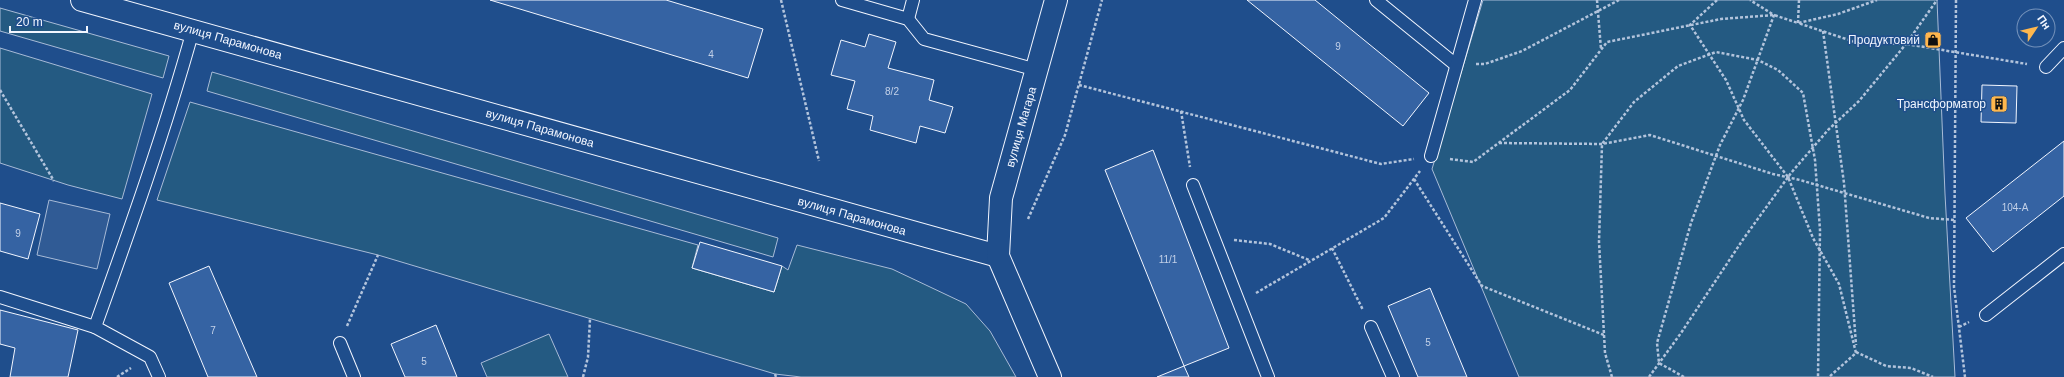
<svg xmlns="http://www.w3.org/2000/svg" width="2064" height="377" viewBox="0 0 2064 377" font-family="Arial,sans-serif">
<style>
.green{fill:#245a82;stroke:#a8bbd7}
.parking{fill:#305b95;stroke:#a8bbd7}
.building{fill:#3563a3;stroke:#f2f6ff}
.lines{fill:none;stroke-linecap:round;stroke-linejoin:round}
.service-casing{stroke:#f2f6ff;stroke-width:14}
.minor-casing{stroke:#f2f6ff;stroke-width:24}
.path{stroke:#b3c4dc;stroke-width:2.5;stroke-dasharray:3 2;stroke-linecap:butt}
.service{stroke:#1f4e8c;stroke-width:12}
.minor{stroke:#1f4e8c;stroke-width:22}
.labels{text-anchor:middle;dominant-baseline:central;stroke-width:3;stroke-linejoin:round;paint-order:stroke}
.number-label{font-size:10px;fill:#c3d1e8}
.street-label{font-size:12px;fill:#f2f6ff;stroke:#1f4e8c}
.poi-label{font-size:12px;fill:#f2f6ff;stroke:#1f4e8c;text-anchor:end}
</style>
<rect width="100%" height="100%" fill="#1f4e8c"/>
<g class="green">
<path d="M1483,0h454l8,194 10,183h-436l-87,-208z"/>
<path d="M0,8l169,48 -6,22 -163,-47z"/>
<path d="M0,48l152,46 -30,105 -54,-14 -68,-22z"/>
<path d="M212,72l566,166 -5,19 -566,-166z"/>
<path d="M190,102l508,143 -6,23 82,24 8,-26 6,4 9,-25 95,24 74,35 24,27 26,46h-215l-26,-3 -397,-119 -221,-55z"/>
<path d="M549,334l19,43h-81l-6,-14z"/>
</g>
<path class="parking" d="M49,200l61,14 -13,55 -60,-14z"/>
<g class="building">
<path d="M490,0h176l97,29 -15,49z"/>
<path d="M1247,0h68l114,93 -26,33z"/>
<path d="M869,34l27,8 -8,26 46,12 -5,20 24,7 -8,26 -25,-7 -4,17 -46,-13 3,-14 -26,-7 8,-28 -24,-6 10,-35 24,7z"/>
<path d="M1982,85l35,1 -1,37 -35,-1z"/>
<path d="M2064,141v55l-71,56 -27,-34z"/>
<path d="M1153,150l76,198 -45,18 -79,-196z"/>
<path d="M0,203l40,11 -12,45 -28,-8z"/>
<path d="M700,242l82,24 -8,26 -82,-24z"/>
<path d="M209,266l48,111h-49l-39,-94z"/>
<path d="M1430,288l37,89h-49l-30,-71z"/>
<path d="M0,310l78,20 -10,47h-58l5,-29 -15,-4z"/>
<path d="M436,325l21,52h-52l-14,-33z"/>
<path d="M1184,366l5,11h-32z"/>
</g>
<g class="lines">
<defs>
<g id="service">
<path d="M842,0l66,19 16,20 113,31"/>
<path d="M1376,0l80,65"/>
<path d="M908,19l5,-19"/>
<path d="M2046,67l18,-19"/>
<path d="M1431,156l44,-156"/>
<path d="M1193,185l75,192"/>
<path d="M0,297l95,30"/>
<path d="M1986,315l78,-61"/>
<path d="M1371,327l22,50"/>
<path d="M340,343l14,34"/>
<path d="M159,377l-9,-20 -55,-30c35,-98 70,-196 98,-297"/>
</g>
<g id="minor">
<path d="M82,0l916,256"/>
<path d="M1050,377l-52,-121 3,-58 55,-198"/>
</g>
</defs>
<use href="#service" class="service-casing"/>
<use href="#minor" class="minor-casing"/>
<g class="path">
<path d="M781,0l38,161"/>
<path d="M1597,0l4,49"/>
<path d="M1717,0l-27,25 36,55 18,40 44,57 25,61 26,46 17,69 -27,24"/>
<path d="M1799,0l-1,23 57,19 51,2 121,20"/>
<path d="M1956,0l-2,287 11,90"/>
<path d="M1823,31l21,152 12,162"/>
<path d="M1476,64h9l37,-13 97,-51"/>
<path d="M1079,85l302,79 33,-5"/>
<path d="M0,90l54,91"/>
<path d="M1181,111l9,56"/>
<path d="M1499,143l103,1 48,-9 123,39 27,6 129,38 26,2"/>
<path d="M1450,159l23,3 97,-72 37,-48 114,-23 53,-4 24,8 40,-9 39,-14"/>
<path d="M1414,179l68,107 122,49"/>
<path d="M1028,219l37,-84 37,-135"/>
<path d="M1234,240l36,4 39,16"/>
<path d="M1332,248l31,62"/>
<path d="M1256,293l128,-75 36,-47"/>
<path d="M347,326l31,-71"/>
<path d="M1959,327l10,-5"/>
<path d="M1856,352l30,14 25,2 22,9"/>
<path d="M775,374l1,3"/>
<path d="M117,377l14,-9"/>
<path d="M583,377l5,-20 2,-38"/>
<path d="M1612,377l-7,-24 -6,-111 3,-98 32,-42 44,-36 38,-14 42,8 20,10 25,23 12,67 5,70 -2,147"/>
<path d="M1649,377l32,-44 63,-95 47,-65 37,-43 31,-29 47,-57 31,-44"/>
<path d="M1684,377l-25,-14 -2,-20 34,-120 29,-78 23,-45 31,-85 -24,-15"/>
</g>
<use href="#service" class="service"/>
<use href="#minor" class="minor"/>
</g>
<defs>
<symbol id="shop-square" viewBox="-11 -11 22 22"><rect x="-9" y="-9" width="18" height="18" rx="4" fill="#ffb74d" stroke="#1f4e8c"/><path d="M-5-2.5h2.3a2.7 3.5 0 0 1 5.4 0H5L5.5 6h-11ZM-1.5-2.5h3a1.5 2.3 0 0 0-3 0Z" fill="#111"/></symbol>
<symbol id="building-square" viewBox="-11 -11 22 22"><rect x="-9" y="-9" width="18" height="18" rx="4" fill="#ffb74d" stroke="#1f4e8c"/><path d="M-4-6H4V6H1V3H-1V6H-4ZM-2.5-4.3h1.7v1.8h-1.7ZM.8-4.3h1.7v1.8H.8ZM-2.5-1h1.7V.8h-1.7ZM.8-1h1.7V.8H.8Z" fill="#111"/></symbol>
</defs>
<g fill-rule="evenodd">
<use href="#shop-square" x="1923" y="30" width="20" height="20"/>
<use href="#building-square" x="1989" y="94" width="20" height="20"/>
</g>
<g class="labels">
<g class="number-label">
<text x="1338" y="46">9</text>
<text x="711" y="54">4</text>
<text x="892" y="91">8/2</text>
<text x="2015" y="207">104-А</text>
<text x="18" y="233">9</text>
<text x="1168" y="259">11/1</text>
<text x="213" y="330">7</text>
<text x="1428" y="342">5</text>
<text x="424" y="361">5</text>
</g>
<g class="street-label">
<text transform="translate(228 40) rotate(16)">вулиця Парамонова</text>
<text transform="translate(1021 127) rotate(-74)">вулиця Магара</text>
<text transform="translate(540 128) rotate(16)">вулиця Парамонова</text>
<text transform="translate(852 216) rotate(16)">вулиця Парамонова</text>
</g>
<g class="poi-label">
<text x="1920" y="40">Продуктовий</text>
<text x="1986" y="104">Трансформатор</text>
</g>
</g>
<g transform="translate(2036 28) rotate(55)"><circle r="19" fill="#1f4e8c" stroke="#7391ba"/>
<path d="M0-3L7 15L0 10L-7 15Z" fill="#ffb74d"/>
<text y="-6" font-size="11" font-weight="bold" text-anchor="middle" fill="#f2f6ff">Пн</text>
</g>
<path d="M10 26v6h77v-6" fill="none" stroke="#f2f6ff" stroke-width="2"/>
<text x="16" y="26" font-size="12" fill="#f2f6ff" stroke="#1f4e8c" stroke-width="3" paint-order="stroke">20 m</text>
</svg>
